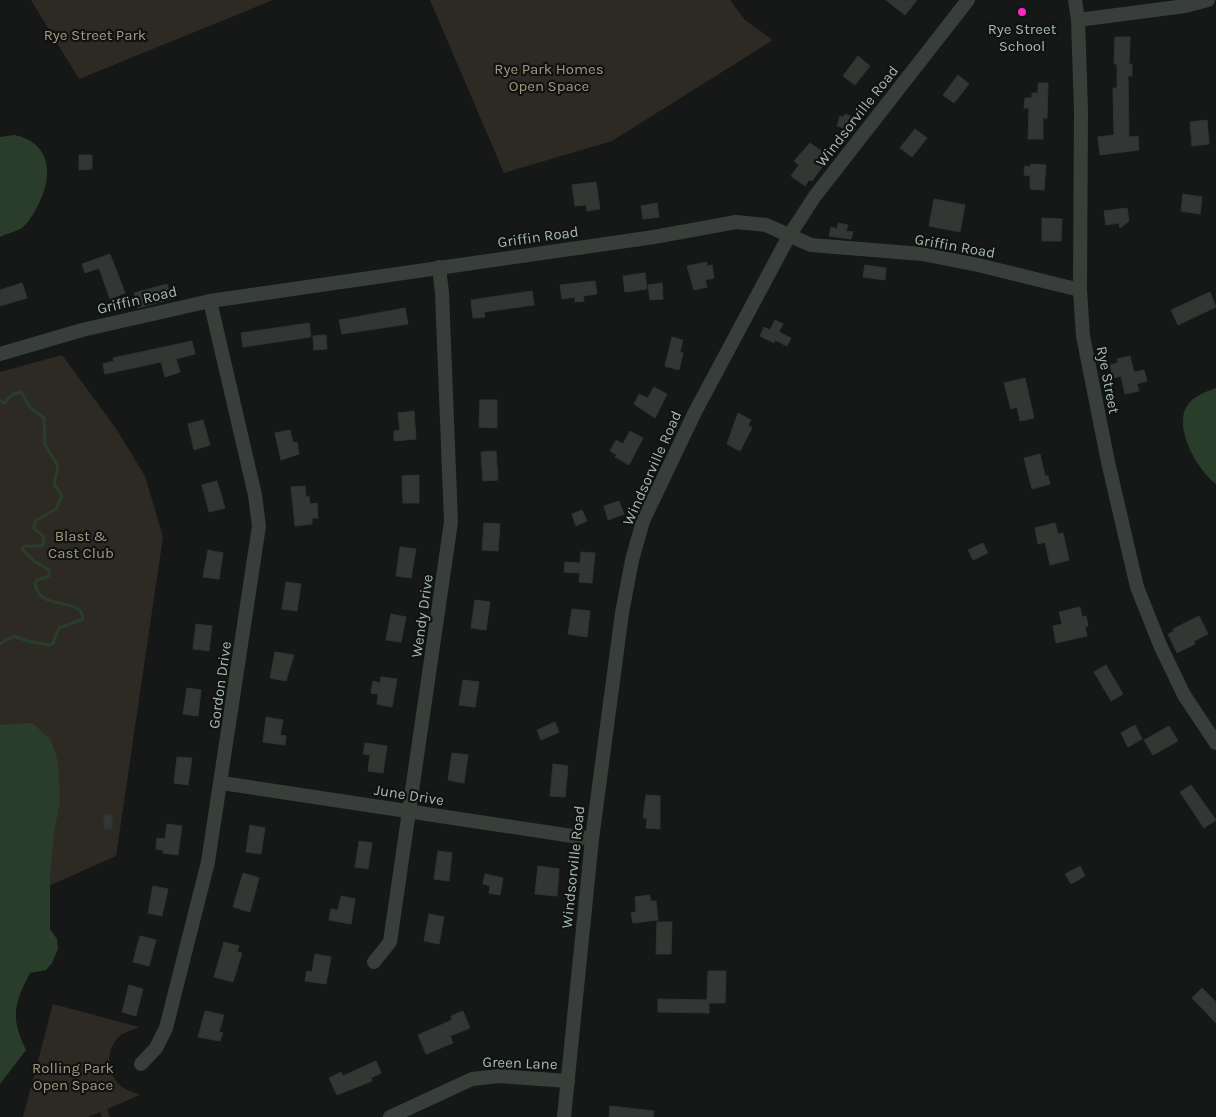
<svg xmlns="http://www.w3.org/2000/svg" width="1216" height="1117" viewBox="0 0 1216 1117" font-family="Karla,sans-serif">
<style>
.green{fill:#2d2a23}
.water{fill:#2a3d2b}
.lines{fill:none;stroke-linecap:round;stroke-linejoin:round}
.stream{stroke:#2a3d2b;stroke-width:3}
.building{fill:#323734;stroke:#2f3432}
.minor{stroke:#383f3b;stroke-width:14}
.poi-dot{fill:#ff26c6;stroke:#101312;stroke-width:2}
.labels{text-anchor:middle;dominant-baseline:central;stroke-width:4.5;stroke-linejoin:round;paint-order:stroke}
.poi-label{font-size:15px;fill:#a6b9ac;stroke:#101312}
.park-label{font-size:15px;fill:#a6977b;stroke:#101312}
.street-label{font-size:15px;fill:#a6b9ac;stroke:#101312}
</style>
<rect width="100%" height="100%" fill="#151817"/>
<g class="green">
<path d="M31,0h242l-194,79z"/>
<path d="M430,0h300l15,20 28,20 -161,101 -108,32z"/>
<path d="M62,355l53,72 30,49 18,61 -47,319 -92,41 -24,176v-701z"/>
<path d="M53,1004l86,23c-5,3 -12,4 -18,8 -16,13 -16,39 1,52 6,4 12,5 18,8l-33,14 3,8h-8l-2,-5 -12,5h-65z"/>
</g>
<g class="water">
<path d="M14,135c37,7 40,41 24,70 -4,8 -9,17 -16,23 -6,4 -15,5 -22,9v-100z"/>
<path d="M1216,388v96c-18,-13 -43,-56 -29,-78 6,-10 19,-14 29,-18z"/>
<path d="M32,723l18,16 5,13 3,11 2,38 -6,32 -4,44v52l7,10 1,10 -6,14 -6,7 -16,3c-16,31 -20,44 -4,77l-26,34v-359z"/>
</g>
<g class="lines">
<path class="stream" d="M0,401l4,2 9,-9 8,-2 9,15 14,11 1,27 13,21 -4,18 8,12 -6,13 -21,12 -1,7 9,8 1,6 -3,4h-17l-2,3 12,12 15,9v6l-12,4 -2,4c5,29 47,11 48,35l-24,9 -6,15 -3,2 -23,-4 -13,-5 -14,8"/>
</g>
<g class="building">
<path d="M886,0h31l-12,15z"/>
<path d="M1115,37h15l-1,27h3v12h-4l1,61 9,-1 1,14 -39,5 -2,-18 16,-2 -1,-47h4v-24h-3z"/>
<path d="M858,56l12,10 -15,19 -12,-9z"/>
<path d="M958,75l11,9 -15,19 -11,-8z"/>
<path d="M1038,83h10l-1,35h-4v21h-15l1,-31h-5l1,-10h7v-5h6z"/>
<path d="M845,114l10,4 -5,12 -13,-4 3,-10 4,1z"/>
<path d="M1207,120l2,24 -17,2 -2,-24z"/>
<path d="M915,129l12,9 -15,19 -12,-9z"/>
<path d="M810,143l17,12 -8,10 3,2 -10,14 -3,-1 -4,6 -14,-10 8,-11 -5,-4z"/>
<path d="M79,155h13v14l-13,1z"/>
<path d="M1031,164l15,1 -2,25 -14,-1v-13l-6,-1 1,-9 5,1z"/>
<path d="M596,182l4,27 -13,2 -1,-6 -11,1 -3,-21z"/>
<path d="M1183,194l19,3 -2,17 -19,-3z"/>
<path d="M934,199l31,6 -5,27 -31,-6z"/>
<path d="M657,203l2,14 -16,2 -2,-13z"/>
<path d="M1127,208l2,13 -9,7 -1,-5 -13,2 -2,-14z"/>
<path d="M1042,218l20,1 -1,22h-19z"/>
<path d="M838,223l10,2 -2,6 7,1 -2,7 -22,-3 2,-9 6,2z"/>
<path d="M110,254l15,39 -15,6 -11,-31 -14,5 -3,-9z"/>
<path d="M707,262v4l5,-1 2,13 -9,2 2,7 -13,3 -7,-24z"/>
<path d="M865,265l21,3 -1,12 -22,-3z"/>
<path d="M645,273l2,16 -22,3 -2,-16z"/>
<path d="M595,281l2,13 -14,2 1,5 -9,1v-5l-13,2 -2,-14z"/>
<path d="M22,283l5,15 -27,8v-16z"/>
<path d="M662,283l1,16 -13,1 -2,-15z"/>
<path d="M167,284l4,15 -33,9 -4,-15z"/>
<path d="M532,291l2,14 -50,7 1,5 -12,1 -2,-18z"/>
<path d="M1210,292l6,15 -38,18 -7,-15z"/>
<path d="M405,308l3,16 -66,10 -3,-14z"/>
<path d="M775,320l8,4 -4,8 12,6 -4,8 -12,-6 -1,3 -14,-7 4,-9 6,3z"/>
<path d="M309,323l2,14 -68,10 -2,-14z"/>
<path d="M326,335l1,14 -13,1 -1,-14z"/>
<path d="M672,337l11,3 -3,12 3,1 -4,17 -14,-4z"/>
<path d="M192,341l3,13 -19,5 4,13 -15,5 -4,-15 -56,12 -2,-10 11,-3 -1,-3z"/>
<path d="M1130,356l4,16 10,-2 3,11 -10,3 2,7 -14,3 -4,-18 -8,2 -3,-13 8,-2 -1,-4z"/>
<path d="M1025,378l9,40 -14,3 -3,-14 -6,2 -7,-26z"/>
<path d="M654,387l13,7 -12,24 -21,-14 5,-10 9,4z"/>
<path d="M480,400h17v28l-18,-1z"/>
<path d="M414,411l2,28 -22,2v-10l6,-1 -2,-17z"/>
<path d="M738,413l13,7 -3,5 4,3 -12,23 -13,-7z"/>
<path d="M203,420l7,25 -16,5 -6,-26z"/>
<path d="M290,430l3,13 4,-1 2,12 -18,6 -6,-27z"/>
<path d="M630,431l13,7 -14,27 -14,-8 2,-2 -7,-4 6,-11 7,4z"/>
<path d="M496,451l2,29 -15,1 -2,-29z"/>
<path d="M1040,454l5,22h3l2,8 -18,5 -8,-31z"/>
<path d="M419,475v28h-16l-1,-27z"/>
<path d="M217,481l8,27 -16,4 -7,-27z"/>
<path d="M305,486l1,11 3,-1 1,8 7,-1 1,15h-6v6l-17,2 -4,-39z"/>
<path d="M619,501l5,13 -16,6 -4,-14z"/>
<path d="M582,510l5,11 -11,5 -4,-12z"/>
<path d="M484,523l16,1 -2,27 -16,-1z"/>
<path d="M1055,523l3,11 5,-1 6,27 -19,5 -5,-23 -7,2 -3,-16z"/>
<path d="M983,543l5,10 -15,7 -5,-10z"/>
<path d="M400,547l16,2 -5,29 -15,-2z"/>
<path d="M208,550l15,3 -4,26 -16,-2z"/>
<path d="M581,552l14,1 -3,30 -13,-1 1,-9 -16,-1 1,-10 15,1z"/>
<path d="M286,582l15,2 -4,27 -15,-2z"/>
<path d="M475,600l15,2 -4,28 -15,-2z"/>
<path d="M1080,607l2,10 4,-1 2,10 -3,1 2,9 -31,7 -3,-17 9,-2 -3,-12z"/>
<path d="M572,609l18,2 -3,26 -19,-3z"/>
<path d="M391,614l15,3 -5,25 -15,-2z"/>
<path d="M1199,616l9,18 -14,7 1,3 -18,9 -9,-19 6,-3 -1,-2z"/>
<path d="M196,624l16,2 -3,25 -16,-2z"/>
<path d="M275,652l19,3 -8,26 -16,-3z"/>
<path d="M1106,665l17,29 -12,7 -17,-29z"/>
<path d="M381,677l16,2 -5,28 -15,-3 1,-10 -7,-1 2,-12 7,2z"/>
<path d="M463,680l16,2 -4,25 -16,-2z"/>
<path d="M187,688l14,2 -3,26 -15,-2z"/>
<path d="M266,717l17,3 -3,15 6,1 -1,9 -22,-3z"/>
<path d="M555,722l4,10 -18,8 -4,-10z"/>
<path d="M1135,725l7,14 -14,8 -7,-14z"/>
<path d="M1169,726l9,15 -25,14 -9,-15z"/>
<path d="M365,743l22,3 -4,27 -15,-2 2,-16 -7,-1z"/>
<path d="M452,753l16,2 -4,28 -16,-3z"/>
<path d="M177,757l15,1 -4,27 -14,-2z"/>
<path d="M553,764l15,2 -3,31 -15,-1z"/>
<path d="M1191,785l25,35 -12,8 -24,-36z"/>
<path d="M646,795l14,1v33l-14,-1 1,-10h-4z"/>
<rect x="104" y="815" width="8" height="14"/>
<path d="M167,824l15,2 -4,29 -15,-2v-3l-7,-1 1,-11 8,1z"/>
<path d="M250,825l15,3 -4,26 -15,-2z"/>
<path d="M359,841l13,2 -4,26 -13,-2z"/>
<path d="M438,851l14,2 -3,28 -15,-2z"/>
<path d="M538,866l21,3 -2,27 -22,-2z"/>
<path d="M1080,866l5,10 -14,8 -6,-10z"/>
<path d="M243,873l16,5 -9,34 -17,-5z"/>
<path d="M485,874l18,4 -3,17 -11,-2 1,-7 -7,-2z"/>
<path d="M153,886l15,3 -6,27 -14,-3z"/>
<path d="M650,895v6h6l2,19 -25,3 -2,-10 5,-1 -1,-15z"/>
<path d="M341,896l14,3 -4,25 -22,-4 2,-11 7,1z"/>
<path d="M429,914l15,3 -5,27 -15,-3z"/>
<path d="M657,922h15l-1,32h-15z"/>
<path d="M140,936l16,4 -7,26 -16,-4z"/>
<path d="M224,942l15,4 -2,6 5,1 -9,29 -19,-5z"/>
<path d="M315,954l16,3 -5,27 -21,-3 2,-10 5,1z"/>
<path d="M708,971h18l-1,32h-16v10l-51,-1v-13l49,1z"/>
<path d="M129,985l14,4 -7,27 -14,-4z"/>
<path d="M1202,988l14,14v21l-24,-25z"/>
<path d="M205,1011l19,4 -5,17 4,1 -3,8 -22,-4z"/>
<path d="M463,1011l7,17 -20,8 3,7 -27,11 -8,-19 34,-15 -1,-4z"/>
<path d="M376,1061l5,12 -10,5 1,3 -35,14 -8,-17 12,-6 2,4z"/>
<path d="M610,1106l44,5 -1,6h-44z"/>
</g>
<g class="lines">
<g class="minor">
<path d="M1075,0l3,20 3,91 -1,179 3,46 25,126 29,125 23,58 24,50 32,48"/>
<path d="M1078,20l107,-14 23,-6"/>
<path d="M0,354l82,-24 128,-29 444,-64 82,-15 30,3 45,20 111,9 56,11 102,25"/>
<path d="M222,783l370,56"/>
<path d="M374,962l16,-20 61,-420 -9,-229 -3,-26"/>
<path d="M141,1064l15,-16 10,-20 42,-166 51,-336 -4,-31 -45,-194"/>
<path d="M390,1117l82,-38 27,-3 69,5"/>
<path d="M564,1117l28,-278 30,-226 10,-53 11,-39 52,-109 94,-176 26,-40 153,-196"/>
</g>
</g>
<circle class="poi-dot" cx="1022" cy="12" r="5"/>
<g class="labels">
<g class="poi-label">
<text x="1022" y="29">Rye Street<tspan x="1022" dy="17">School</tspan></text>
</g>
<g class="park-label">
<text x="95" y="35">Rye Street Park</text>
<text x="549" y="69">Rye Park Homes<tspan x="549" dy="17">Open Space</tspan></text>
<text x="81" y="536">Blast &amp;<tspan x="81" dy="17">Cast Club</tspan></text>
<text x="73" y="1068">Rolling Park<tspan x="73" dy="17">Open Space</tspan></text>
</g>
<g class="street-label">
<text transform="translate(857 116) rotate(-52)">Windsorville Road</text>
<text transform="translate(538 237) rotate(-8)">Griffin Road</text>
<text transform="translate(955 246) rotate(10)">Griffin Road</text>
<text transform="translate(137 300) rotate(-13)">Griffin Road</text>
<text transform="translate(1108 380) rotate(79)">Rye Street</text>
<text transform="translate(652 468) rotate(-66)">Windsorville Road</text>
<text transform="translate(422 616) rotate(-82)">Wendy Drive</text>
<text transform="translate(220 685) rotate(-82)">Gordon Drive</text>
<text transform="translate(409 795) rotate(9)">June Drive</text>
<text transform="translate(573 867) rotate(-84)">Windsorville Road</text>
<text transform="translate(520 1063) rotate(2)">Green Lane</text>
</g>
</g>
</svg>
